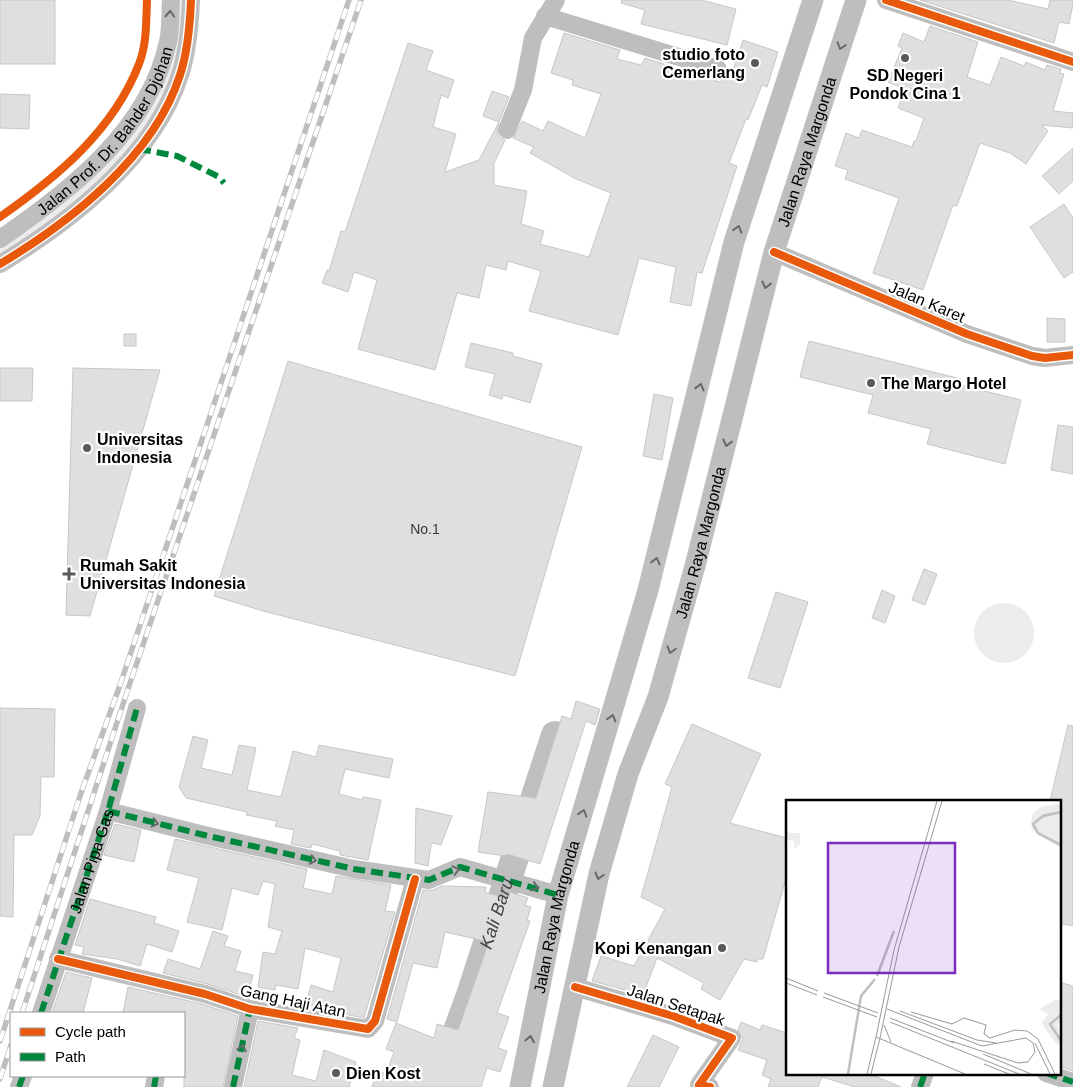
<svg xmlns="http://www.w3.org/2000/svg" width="1073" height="1087" viewBox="0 0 1073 1087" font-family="Arial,sans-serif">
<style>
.green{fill:#ececec}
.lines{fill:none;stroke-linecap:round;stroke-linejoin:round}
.river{stroke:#bfbfbf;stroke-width:28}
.building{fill:#dfdfdf;stroke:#c7c7c7}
.minor{stroke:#bebebe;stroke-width:18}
.major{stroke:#bebebe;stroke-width:21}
.rail-casing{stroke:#bebebe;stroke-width:5.5}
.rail{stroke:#fff;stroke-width:4;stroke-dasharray:11;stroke-linecap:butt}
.quiet{stroke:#00873e;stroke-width:6;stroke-dasharray:12 6;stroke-linecap:butt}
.cycleway-casing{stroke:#fff;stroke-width:11}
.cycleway{stroke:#e8590c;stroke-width:8}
.oneway{stroke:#686868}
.poi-dot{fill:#595959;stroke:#fff;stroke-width:2}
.labels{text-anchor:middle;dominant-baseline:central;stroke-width:4.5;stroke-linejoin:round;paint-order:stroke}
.number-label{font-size:14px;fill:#383838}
.poi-label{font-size:16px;font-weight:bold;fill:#000;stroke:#fff;text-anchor:start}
.street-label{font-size:16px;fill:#000;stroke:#fff}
.water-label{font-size:18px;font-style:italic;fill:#444;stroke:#fff}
.inset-river{fill:none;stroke:#bfbfbf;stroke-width:2.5}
.inset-road{fill:none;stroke:#999;stroke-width:1}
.view{fill:#7b2cbf;fill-opacity:0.15;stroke:#7b2cbf;stroke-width:2.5}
.inset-edge{fill:none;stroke:#000;stroke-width:2.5}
</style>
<rect width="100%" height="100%" fill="#fff"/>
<g class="green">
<path d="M175,0h10l-9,71 -32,60 -51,58 -93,68v-10l29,-17 40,-31 19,-18 48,-54z"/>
<circle cx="1004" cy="633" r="30"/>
</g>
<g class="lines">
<path class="river" id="s1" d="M431,1087l14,-23 25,-69 85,-260"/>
</g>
<g class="building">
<rect x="0" y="0" width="55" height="64"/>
<path d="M622,0h79l35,9 -9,36 -86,-21 4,-14 -24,-7z"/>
<path d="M920,0h88l40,9 2,-9h23v4l-4,20 -10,-2 -5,21z"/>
<path d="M930,26l48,16 -11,35 23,8 11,-28 23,9 2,-4 19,8 2,-5 14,4 -1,4 4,1 -11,37 20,2v15l-31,-3 6,6 -22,33 -16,-11 -30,-10 -23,63 -4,-1 -30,85 -50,-17 26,-75 -54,-19 3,-9 -13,-4 11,-33 13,5 3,-8 50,17 2,-6h2l8,-23 -26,-10 7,-19 -17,-7 14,-34 -4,-2 5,-13 21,9z"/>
<path d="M564,33l56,17 -3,9 24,6 4,-7 75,24 6,-6 5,1 12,-37 35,12 -11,35 -5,-2 -14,35 -2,-1 -17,44 8,3 -35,107 -5,-1 -6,34 -21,-4 6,-35 -37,-9 -21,77 -89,-24 12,-40 -33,-10 -2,9 -20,-5 -7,33 -22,-5 -22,77 -77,-21 19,-69 -23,-8 -6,20 -26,-9 5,-13 2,1 12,-40 4,1 63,-189 25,8 -7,19 28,10 -6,18 -7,-3 -8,32 23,7 -11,38 34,-12 20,-38 -2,10 2,5 6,3 -11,23v22l33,6 -6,33 23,7 -4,13 49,13 22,-64 -35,-14 -46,-26 4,-6 -21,-9 9,-17 21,10 5,-10 37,17 16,-44 -29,-9 1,-5 -22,-7z"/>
<path d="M492,91l17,6 -10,25 -16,-6z"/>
<path d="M0,94l30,1 -1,34 -29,-1z"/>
<path d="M1073,148v33l-14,13 -17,-18z"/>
<path d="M1064,204l9,14v54l-9,6 -34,-51z"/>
<path d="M1047,318l18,1v23h-18z"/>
<rect x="124" y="334" width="12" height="12"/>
<path d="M809,341l152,38 -1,6 61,15 -16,64 -78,-20 4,-15 -63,-16 5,-18 -73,-18z"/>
<path d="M471,343l42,10v3l29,8 -12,39 -27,-8 -1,4 -13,-4 6,-21 -30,-7z"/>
<path d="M288,361l294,86 -67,229 -252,-65 -49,-15z"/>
<path d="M0,368h33l-1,33h-32z"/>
<path d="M73,368l87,2 -70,246 -24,-1z"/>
<path d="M654,394l19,4 -11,62 -19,-4z"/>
<path d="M1058,425l15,2v47l-22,-4z"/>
<path d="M924,569l13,5 -12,31 -13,-5z"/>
<path d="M882,590l13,6 -10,27 -13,-5z"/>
<path d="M776,592l32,10 -28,86 -32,-10z"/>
<path d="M576,701l24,8 -5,16 -9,-4 -46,143 -33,-10 -1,2 -28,-4 10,-60 48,6 26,-82 9,3z"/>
<path d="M0,708l55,1 -1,68h-13l-1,39 -8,19h-18l-1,82 -13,-1z"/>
<path d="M692,724l69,30 -31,69 57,15v37l-24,84h-6v3l-13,-3 -24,41 -19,-11 3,-6 -47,-25 -14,37 -51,-14 9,-25 33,10 31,-57 -24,-12 31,-110 -7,-3z"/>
<path d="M1068,725l5,1v200l-14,-3v-122h-9z"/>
<path d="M193,736l15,4 -7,28 31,7 7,-30 17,3 -9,42 34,7 12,-46 23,6 3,-12 74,14 -4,19 -44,-9 -6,25 23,6 1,-3 18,3 -13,60 -28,-5v-4l-28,-7 -1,4 -20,-4 3,-14 -19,-4 2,-5 -31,-6 1,-3 -61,-14 -7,-11z"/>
<path d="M416,808l36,8 -11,29 -8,-2 -2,2 -3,21 -13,-3z"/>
<path d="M115,824l26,6 -7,32 -30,-7z"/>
<path d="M175,839l132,30 -4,19 29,6 4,-18 55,9 -6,26 10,1 -31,106 -30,-6 -28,-8 5,-19 22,7 8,-34 -36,-10 -7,41 -22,-4 -1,5 -17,-3 5,-35 12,2 7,-23 -14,-4 7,-43 -12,-3 -5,14 -26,-7 -10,42 -35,-8 12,-44 -32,-8z"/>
<path d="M442,886l44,1 -1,5 22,7 3,-7 18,6 -3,7 6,2 -4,13 3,1 -33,92 12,4 -11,31 9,3 -7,21 -13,-4 -6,19h-109l6,-16 8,3 8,-22 -8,-3 10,-26 38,15 3,-14 21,6 31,-88 -44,-10 -8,36 -24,-5 -16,59 -10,-3 36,-129h10z"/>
<path d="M90,899l66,18 -2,6 25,8 -7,21 -25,-8 -7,22 -23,-7 -35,-5 2,-7 -9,-2z"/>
<path d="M213,931l15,5 -4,10 17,5 -6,20 18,4 -6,22 -40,-13 -44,-11 5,-14 32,10z"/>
<path d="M66,972l26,6 -9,35h-31z"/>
<path d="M1059,982l14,4v85l-14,-5z"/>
<path d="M128,987l74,17 36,12 -15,71h-39v-74h-61z"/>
<path d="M258,1021l40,7 -4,10 6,2 -8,35 24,6 8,-31 32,12 -7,25h-105z"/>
<path d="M741,1022l19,8 2,-5 25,8v40h90l-2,3 26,11h-46l-33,-10 -4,10h-50l3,-8 -9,-4 5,-15 -29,-10 5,-11 -5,-9z"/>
<path d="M653,1035l26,12 -20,40h-32z"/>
</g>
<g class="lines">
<g class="minor">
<path d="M886,0l187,62"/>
<path d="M545,16l173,53"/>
<path d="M507,130l16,-40 10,-52 23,-38"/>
<path id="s2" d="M0,239c70,-48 149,-109 168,-197 3,-13 2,-28 3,-42"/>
<path d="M774,252l193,82 65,22 13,2 28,-3"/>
<path d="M0,264c70,-42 154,-107 180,-189 8,-24 10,-50 11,-75"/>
<path d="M108,811l96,24 150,34 75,11 31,-13 98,28"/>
<path d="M58,959l147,35 45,15 118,20 7,-8 40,-142"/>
<path d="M575,987l98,29 59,22 -33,47 11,2"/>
<path d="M41,1013l67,-202 29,-103"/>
<path d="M1046,1073l27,9"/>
<path d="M19,1087l4,-11"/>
<path d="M154,1087l2,-11"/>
<path d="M233,1087l17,-78"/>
<path d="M920,1087l5,-14"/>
</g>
<g class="major">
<path id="s3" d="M520,1087l38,-192 90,-305 86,-348 79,-242"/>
<path id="s4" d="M553,1087l46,-213 29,-100 30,-77 37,-131 79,-314 82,-252"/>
</g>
<defs>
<g id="rail">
<path d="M22,1013l105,-321 234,-692"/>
<path d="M0,1041l81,-248 39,-108 229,-685"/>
<path d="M0,1079l11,-34"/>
</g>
</defs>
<use href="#rail" class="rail-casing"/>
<use href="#rail" class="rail"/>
<g class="quiet">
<path d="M139,149l38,7 42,21 5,6"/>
<path d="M108,811l96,24 150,34 75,11 31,-13 98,28"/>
<path id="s5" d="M41,1013l67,-202 29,-103"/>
<path d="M1046,1073l27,9"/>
<path d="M19,1087l4,-11"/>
<path d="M154,1087l2,-11"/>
<path d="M233,1087l17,-78"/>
<path d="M920,1087l5,-14"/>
</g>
<defs>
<g id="cycleway">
<path d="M886,0l187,62"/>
<path d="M0,217c57,-40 113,-86 139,-153 8,-20 7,-43 8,-64"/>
<path d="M774,252l193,82 65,22 13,2 28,-3"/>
<path d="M0,264c70,-42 154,-107 180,-189 8,-24 10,-50 11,-75"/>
<path d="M58,959l147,35 45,15 118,20 7,-8 40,-142"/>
<path d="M575,987l98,29 59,22 -33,47 11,2"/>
</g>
</defs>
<use href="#cycleway" class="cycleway-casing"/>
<use href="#cycleway" class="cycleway"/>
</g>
<defs><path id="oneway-chevron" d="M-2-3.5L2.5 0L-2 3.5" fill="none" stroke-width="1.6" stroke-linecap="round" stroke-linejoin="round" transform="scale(1.25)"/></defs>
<g class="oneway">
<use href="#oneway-chevron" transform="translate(170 14) rotate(-87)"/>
<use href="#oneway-chevron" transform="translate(841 46) rotate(108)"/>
<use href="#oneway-chevron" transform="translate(738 229) rotate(-73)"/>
<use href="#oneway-chevron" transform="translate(766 285) rotate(104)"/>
<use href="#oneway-chevron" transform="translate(700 387) rotate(-76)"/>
<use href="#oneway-chevron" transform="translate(727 443) rotate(104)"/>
<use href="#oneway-chevron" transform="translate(656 561) rotate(-76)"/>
<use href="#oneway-chevron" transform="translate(671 650) rotate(106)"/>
<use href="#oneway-chevron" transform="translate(612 718) rotate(-73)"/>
<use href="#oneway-chevron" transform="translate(583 813) rotate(-73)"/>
<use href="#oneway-chevron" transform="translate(155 823) rotate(14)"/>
<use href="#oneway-chevron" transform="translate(313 860) rotate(12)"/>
<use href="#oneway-chevron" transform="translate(456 870) rotate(-14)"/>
<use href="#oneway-chevron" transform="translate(599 876) rotate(105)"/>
<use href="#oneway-chevron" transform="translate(535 887) rotate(18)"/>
<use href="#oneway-chevron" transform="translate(530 1039) rotate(-79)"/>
<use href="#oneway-chevron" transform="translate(242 1048) rotate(-77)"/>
</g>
<g class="poi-dot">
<circle cx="905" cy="58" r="5"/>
<circle cx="755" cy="63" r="5"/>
<circle cx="871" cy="383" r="5"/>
<circle cx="87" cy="448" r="5"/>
<path d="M66.5 566.5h5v5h5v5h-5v5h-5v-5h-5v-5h5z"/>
<circle cx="722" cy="948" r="5"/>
<circle cx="336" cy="1073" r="5"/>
</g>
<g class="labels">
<g class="number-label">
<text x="425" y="529">No.1</text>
</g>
<g class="poi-label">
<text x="745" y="54" text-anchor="end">studio foto<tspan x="745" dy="18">Cemerlang</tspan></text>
<text x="905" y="75" text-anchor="middle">SD Negeri<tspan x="905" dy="18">Pondok Cina 1</tspan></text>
<text x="881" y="383">The Margo Hotel</text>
<text x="97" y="439">Universitas<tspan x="97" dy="18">Indonesia</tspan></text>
<text x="80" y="565">Rumah Sakit<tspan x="80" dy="18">Universitas Indonesia</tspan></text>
<text x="712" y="948" text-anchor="end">Kopi Kenangan</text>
<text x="346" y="1073">Dien Kost</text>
</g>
<g class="street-label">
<text stroke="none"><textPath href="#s2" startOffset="154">Jalan Prof. Dr. Bahder Djohan</textPath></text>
<text stroke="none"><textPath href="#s4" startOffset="970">Jalan Raya Margonda</textPath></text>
<text transform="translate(927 302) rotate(23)">Jalan Karet</text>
<text stroke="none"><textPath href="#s4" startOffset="565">Jalan Raya Margonda</textPath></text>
<text stroke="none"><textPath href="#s5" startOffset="160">Jalan Pipa Gas</textPath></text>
<text stroke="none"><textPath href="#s3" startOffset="174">Jalan Raya Margonda</textPath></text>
<text transform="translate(293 1001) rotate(12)">Gang Haji Atan</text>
<text transform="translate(676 1005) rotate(18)">Jalan Setapak</text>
</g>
<g class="water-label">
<text stroke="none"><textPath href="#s1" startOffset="186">Kali Baru</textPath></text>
</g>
</g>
<g transform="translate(786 800)">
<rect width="275" height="275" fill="#fff"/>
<path d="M275,3v45l-23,-13 -6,-6 -1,-8 2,-8 8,-6zM0,29l4,4h10v11l-6,5v-8l-8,-1zM269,200l6,1v21l-3,2 3,20h-4l-12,-15 -3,-7 6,-8 -9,-5z" fill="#ececec"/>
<path class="inset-river" d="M275,12l-18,4 -10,8 5,9 23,12M91,176l17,-45M275,215l-11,9 11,17M62,274l13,-78 14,-17"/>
<path class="inset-road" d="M0,178l32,13M0,183l31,12M38,193l54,20M37,197l54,20M101,209l95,37 44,-8 7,5 2,9 -7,10 -10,1 -67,-22M114,211l77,29 19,3M125,212l41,12 12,-6 22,7 -2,9 6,4 25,-8 12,1 11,8 17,35M104,218l64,25M104,222l129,52M98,225l7,17M90,237l18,-87 43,-149M94,238l19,-91 43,-146M249,243l15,31M197,254l48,20M198,264l25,10M81,274l9,-37 89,37M85,274l9,-36"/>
<path class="view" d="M42,43h127v130h-127z"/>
<rect width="275" height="275" class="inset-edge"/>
</g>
<rect x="10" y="1012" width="175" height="65" fill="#ffffff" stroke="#999999"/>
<rect x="20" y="1028" width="25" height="8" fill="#e8590c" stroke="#999999"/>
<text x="55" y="1037" font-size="15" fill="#000000">Cycle path</text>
<rect x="20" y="1053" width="25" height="8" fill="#00873e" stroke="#999999"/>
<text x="55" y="1062" font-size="15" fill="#000000">Path</text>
</svg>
